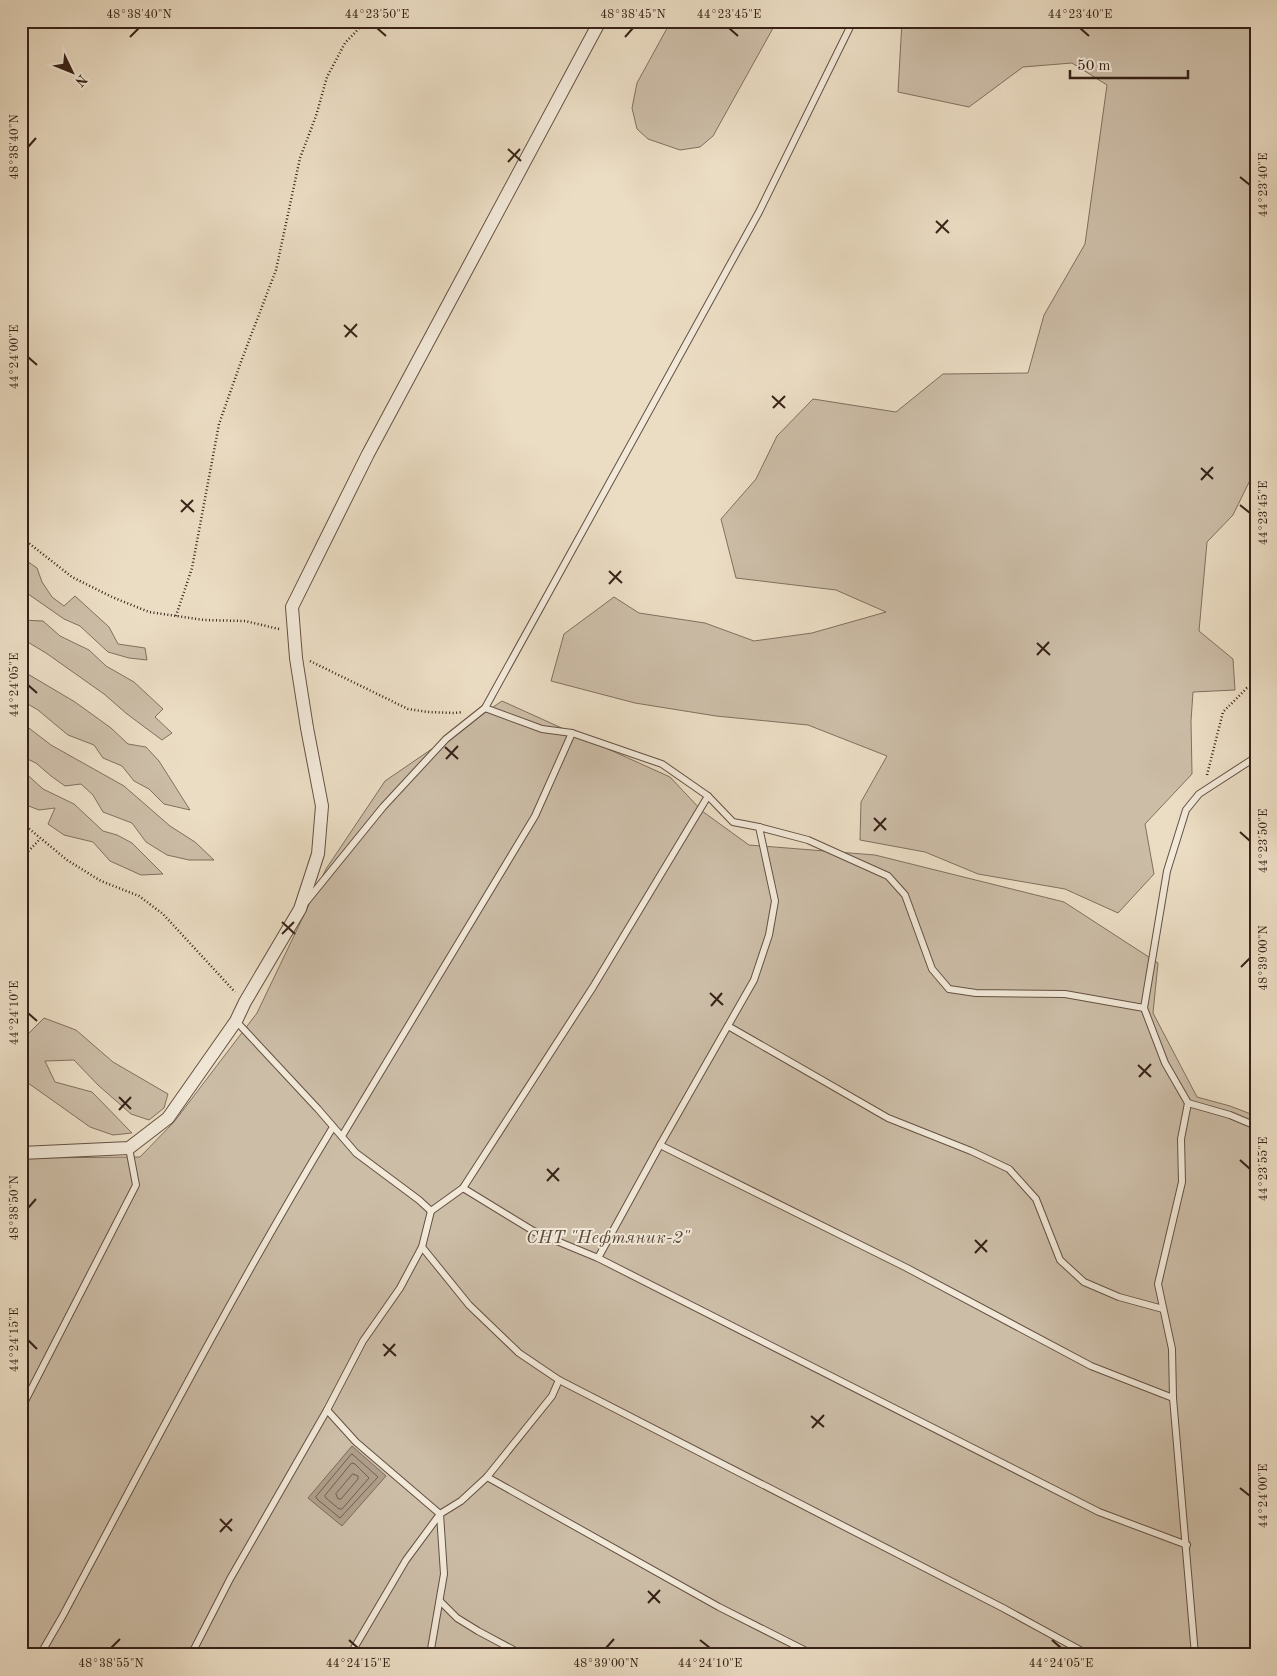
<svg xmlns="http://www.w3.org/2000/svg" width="1277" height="1676" viewBox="0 0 1277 1676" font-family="'Old Standard TT',serif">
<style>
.green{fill:#ccbda7;stroke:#826f5f}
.water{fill:#ae9d89;stroke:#7e6b5b}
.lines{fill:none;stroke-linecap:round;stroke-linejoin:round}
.shore{stroke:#725f50;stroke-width:1}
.service-casing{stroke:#645042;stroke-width:8}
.minor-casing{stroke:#645042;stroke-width:14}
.path{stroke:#372117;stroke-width:2.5;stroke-dasharray:1 2.5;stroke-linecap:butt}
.service{stroke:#f2e9d9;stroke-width:6}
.minor{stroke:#f2e9d9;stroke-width:12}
.ticks{fill:none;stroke:#372117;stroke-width:2}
.labels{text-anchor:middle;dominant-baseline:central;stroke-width:4;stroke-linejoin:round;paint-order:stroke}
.park-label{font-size:18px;font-style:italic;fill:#5c483b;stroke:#f2e9d9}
.neatline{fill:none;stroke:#372117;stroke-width:2}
.ticks-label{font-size:12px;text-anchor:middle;fill:#372117}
</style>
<rect width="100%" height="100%" fill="#ebddc4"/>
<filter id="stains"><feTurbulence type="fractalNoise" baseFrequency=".004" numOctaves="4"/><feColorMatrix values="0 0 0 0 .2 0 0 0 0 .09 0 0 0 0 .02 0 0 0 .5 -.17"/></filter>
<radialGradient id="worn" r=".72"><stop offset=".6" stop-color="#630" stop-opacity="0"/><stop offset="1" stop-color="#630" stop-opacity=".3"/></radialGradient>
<g class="green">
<path d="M671,21h106l-64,115 -13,11 -20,3 -32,-11 -11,-10 -5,-21 5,-25z"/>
<path d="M902,21h354v447l-23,47 -26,27 -8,89 34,28 2,31 -42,2 -2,29 1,53 -47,50 9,50 -36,39 -53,-24 -87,-15 -53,-22 -65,-12 1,-38 26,-46 -79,-31 -92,-9 -81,-13 -84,-22 13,-47 50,-37 25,16 66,10 49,18 58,-8 74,-21 -50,-22 -100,-12 -15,-59 35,-40 21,-43 36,-37 83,13 47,-38 85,-1 16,-58 41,-71 22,-159 -35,-22 -49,4 -54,40 -71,-15z"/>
<path d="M21,557l16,11 5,14 10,15 12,9 11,-10 34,31 9,17 27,4 2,12 -18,-2 -21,-6 -28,-26 -16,-7 -43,-30z"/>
<path d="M21,620l22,1 17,15 29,14 17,16 28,16 29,27 -8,8 17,16 -10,7 -35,-26 -23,-20 -58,-41 -25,-15z"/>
<path d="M21,670l54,32 36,26 17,16 18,3 13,14 31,49 -26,-6 -15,-15 -15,-8 -12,-15 -19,-8 -9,-13 -26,-10 -30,-25 -17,-10z"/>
<path d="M502,701l168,76 32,34 47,34 126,10 189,47 94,61 -5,50 44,84 33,9 26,10v539h-1235v-497l119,-1 34,-35 83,-109 69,-144 59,-88z"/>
<path d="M21,722l30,23 73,41 46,40 25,16 19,18h-25l-22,-5 -21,-13 -14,-19 -29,-11 -10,-17 -12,-11 -16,2 -14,-10 -15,-13 -15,-7z"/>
<path d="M21,769l22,20 31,15 29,27 14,4 15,8 31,31 -22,1 -31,-14 -17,-19 -29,-7 -16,-11 7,-16 -16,2 -18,-7z"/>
<path d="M44,1018l32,12 37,32 55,32 -4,14 -15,12 -18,-6 -33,-29 -24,-25 -29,1 10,21 37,10 40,41 -19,2 -23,-8 -69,-49v-41l7,-3z"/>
</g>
<path class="water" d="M352,1446l34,30 -44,50 -34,-28z"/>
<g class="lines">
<g class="shore">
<path d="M352,1454l26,23 -38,41 -23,-19 -1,-2z"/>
<path d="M352,1463l3,1 14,14 -27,31h-3l-13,-11 -1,-2z"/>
<path d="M353,1474l5,2v3l-17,20h-3l-2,-5z"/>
</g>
<defs>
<g id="service">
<path d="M485,708l274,-496 94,-191"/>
<path d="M306,902l77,-95 63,-68 39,-31 57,21 30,4 90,31 46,32 25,26 26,5 49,13 80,36 17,19 27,74 17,20 27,4 89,1 79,14"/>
<path d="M236,1021l82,88 38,44 63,47 12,11"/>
<path d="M728,1026l160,92 83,33 38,18 27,30 24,61 24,22 35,15 44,12"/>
<path d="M1188,1103l42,12 26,11"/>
<path d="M342,1136l193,-320 37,-83"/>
<path d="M660,1145l247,123 184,98 82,32"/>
<path d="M463,1188l72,44 63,26 501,254 88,33"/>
<path d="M598,1258l62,-113 94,-165 15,-45 6,-34 -16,-74"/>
<path d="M559,1380l444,228 86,47"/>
<path d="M21,1409l115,-224 -7,-37"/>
<path d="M327,1410l36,-69 37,-53 22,-41 9,-36 32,-23 130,-201 115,-191"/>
<path d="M487,1477l232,130 95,48"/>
<path d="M440,1601l17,17 21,13 45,24"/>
<path d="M40,1655l22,-38c88,-165 174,-330 271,-490"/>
<path d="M191,1655l39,-76 97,-169 29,32 84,72 4,60 -14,81"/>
<path d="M350,1655l56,-95 34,-46 21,-13 26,-24 65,-81 7,-16 -40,-27 -50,-48 -47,-58"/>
<path d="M1195,1655l-22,-257 -1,-49 -14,-65 24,-102 -1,-43 7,-36 -23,-40 -21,-55 23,-137 19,-61 13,-16 57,-37"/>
</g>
<path id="minor" d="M21,1153l108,-5 39,-30 68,-97 9,-19 55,-93 18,-55 4,-48 -15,-78 -11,-70 -4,-51 76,-153 232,-433"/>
</defs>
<use href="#service" class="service-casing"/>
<use href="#minor" class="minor-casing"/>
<g class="path">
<path d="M21,537l51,40 40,20 37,15 55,8 41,1 34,8"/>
<path d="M176,616l16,-48 27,-144 23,-65 34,-89 24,-112 16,-42 11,-39 18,-34 21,-22"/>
<path d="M310,661l98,48 20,3 27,1 8,-1"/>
<path d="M1207,775l16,-63 24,-24h9"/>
<path d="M21,822l46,38 34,21 38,15 24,18 72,78"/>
<path d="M21,859l19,-20"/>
</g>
<use href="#service" class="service"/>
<use href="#minor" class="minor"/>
</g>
<path class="ticks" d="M377,28l9,8M729,28l9,8M1080,28l9,8M130,37l9,-9M625,37l8,-9M28,147l8,-9M508,149l13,12M508,162l12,-13M1240,177l10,8M936,221l13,12M936,233l12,-13M344,325l13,12M345,337l12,-13M28,357l9,8M772,396l13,12M773,408l12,-12M1201,468l12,11M1201,480l12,-13M181,500l13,12M1240,505l10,8M181,512l12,-12M609,571l13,12M609,584l12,-13M1037,643l13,12M1037,655l12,-13M28,685l9,8M445,747l13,12M446,759l12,-13M874,818l12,12M874,831l12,-13M1240,832l10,9M282,922l13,12M282,934l12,-12M1241,967l9,-9M710,993l13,12M711,1006l11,-13M28,1013l9,8M1138,1065l13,12M1139,1077l12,-13M119,1097l12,12M119,1110l12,-13M1240,1160l10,9M547,1169l12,12M547,1181l12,-13M28,1208l8,-9M975,1240l12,12M975,1253l12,-13M28,1340l9,9M383,1344l13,12M384,1356l11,-12M811,1416l13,11M812,1428l12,-13M1240,1488l10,8M220,1519l12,12M220,1532l12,-13M648,1591l12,12M648,1603l12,-13M349,1640l9,8M700,1640l10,8M1052,1640l9,8M111,1648l9,-9M606,1648l8,-9"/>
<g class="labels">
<g class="park-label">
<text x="608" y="1238">СНТ "Нефтяник-2"</text>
</g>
</g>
<rect width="1277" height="1676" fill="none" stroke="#ebddc4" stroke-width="55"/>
<g transform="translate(72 72) rotate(133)" stroke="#f2e9d9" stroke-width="4" paint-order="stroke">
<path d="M0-4L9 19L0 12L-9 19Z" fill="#372117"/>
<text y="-8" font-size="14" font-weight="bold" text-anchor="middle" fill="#372117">N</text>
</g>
<path d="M1070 70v8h118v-8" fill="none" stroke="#372117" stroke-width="2.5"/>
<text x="1077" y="70" font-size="15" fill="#372117" stroke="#f2e9d9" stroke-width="4" paint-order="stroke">50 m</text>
<rect x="28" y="28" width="1222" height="1620" class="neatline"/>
<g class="ticks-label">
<text x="139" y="18">48°38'40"N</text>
<text x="377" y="18">44°23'50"E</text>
<text x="633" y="18">48°38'45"N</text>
<text x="729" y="18">44°23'45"E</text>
<text x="1080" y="18">44°23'40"E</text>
<text transform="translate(14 147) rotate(-90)" y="4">48°38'40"N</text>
<text transform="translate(1263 185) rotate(-90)" y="4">44°23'40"E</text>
<text transform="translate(14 357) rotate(-90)" y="4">44°24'00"E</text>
<text transform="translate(1263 513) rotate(-90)" y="4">44°23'45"E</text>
<text transform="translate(14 685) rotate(-90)" y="4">44°24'05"E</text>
<text transform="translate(1263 841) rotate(-90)" y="4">44°23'50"E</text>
<text transform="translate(1263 958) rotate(-90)" y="4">48°39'00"N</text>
<text transform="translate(14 1013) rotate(-90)" y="4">44°24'10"E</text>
<text transform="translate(1263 1169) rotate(-90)" y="4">44°23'55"E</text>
<text transform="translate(14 1208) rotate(-90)" y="4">48°38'50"N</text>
<text transform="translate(14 1340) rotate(-90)" y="4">44°24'15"E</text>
<text transform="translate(1263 1496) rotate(-90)" y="4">44°24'00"E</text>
<text x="111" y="1667">48°38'55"N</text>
<text x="358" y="1667">44°24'15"E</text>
<text x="606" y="1667">48°39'00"N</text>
<text x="710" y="1667">44°24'10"E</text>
<text x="1061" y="1667">44°24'05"E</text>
</g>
<rect width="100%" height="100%" filter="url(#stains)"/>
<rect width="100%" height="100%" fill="url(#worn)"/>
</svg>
